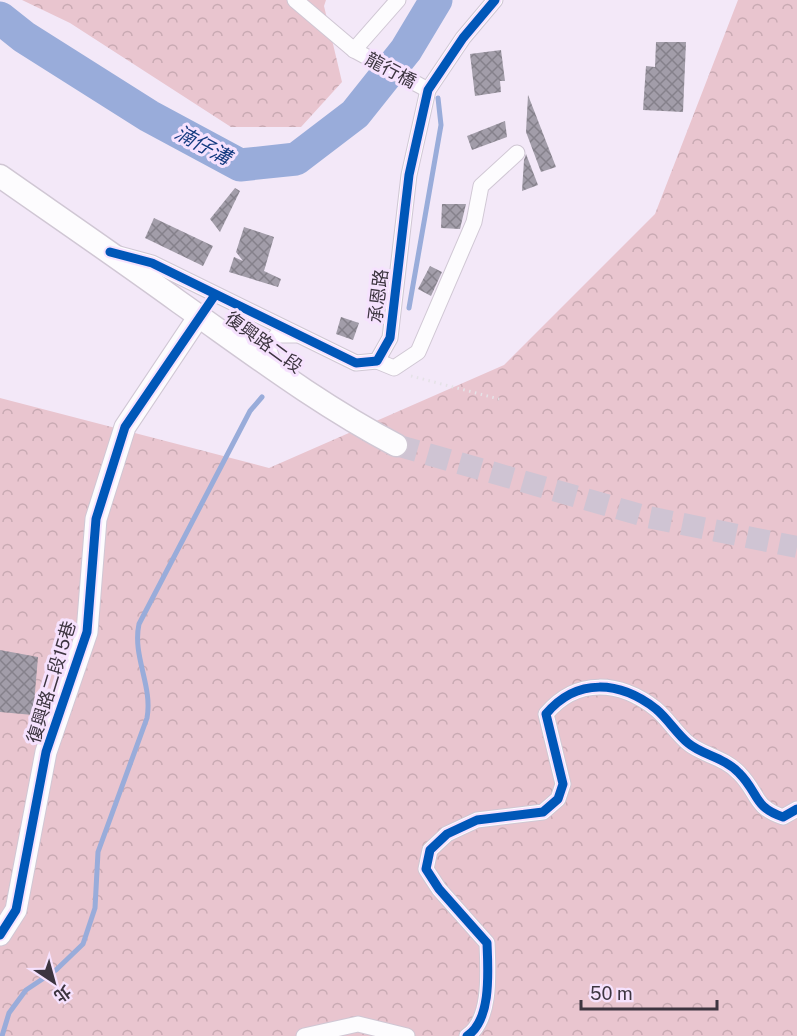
<svg xmlns="http://www.w3.org/2000/svg" width="797" height="1036" viewBox="0 0 797 1036" font-family="'Public Sans','Noto Sans TC',sans-serif">
<style>
.forest{fill:url(#forest-crowns)}
.lines{fill:none;stroke-linecap:round;stroke-linejoin:round}
.stream{stroke:#99acda;stroke-width:5}
.river{stroke:#99acda;stroke-width:33}
.building{fill:url(#building-cross-hatch)}
.primary-tunnel{stroke:#cfc4d3;stroke-width:22;stroke-dasharray:22 11;stroke-linecap:butt}
.street-casing{stroke:#d0c7d4;stroke-width:17}
.secondary-casing{stroke:#d0c7d4;stroke-width:23}
.primary-casing{stroke:#d0c7d4;stroke-width:25}
.path{stroke:#e5e2e7;stroke-width:3;stroke-dasharray:1.5 4.5;stroke-linecap:butt}
.street{stroke:#fdfcfe;stroke-width:15}
.secondary{stroke:#fdfcfe;stroke-width:21}
.primary{stroke:#fdfcfe;stroke-width:22}
.cycleway-casing{stroke:#f6e2fe;stroke-width:13}
.cycleway{stroke:#0057b8;stroke-width:9}
.labels{text-anchor:middle;dominant-baseline:central;stroke-width:6;stroke-linejoin:round;paint-order:stroke}
.street-label{font-size:18px;fill:#3d3540;stroke:#f6e2fe}
.water-label{font-size:20px;font-style:italic;fill:#143b80;stroke:#f6e2fe}
</style>
<defs>
<pattern id="forest-crowns" width="20" height="18" patternUnits="userSpaceOnUse" patternTransform="scale(1.5)"><rect width="20" height="18" fill="#e9c5cf"/><path d="M2 6a3 3 0 1 1 6 0M12 15a3 3 0 1 1 6 0" fill="none" stroke="#c9aab3"/></pattern>
<pattern id="building-cross-hatch" width="8" height="8" patternUnits="userSpaceOnUse" patternTransform="scale(1.5)"><rect width="8" height="8" fill="#a29da9"/><path d="M0 0l8 8M0 8l8-8" fill="none" stroke="#85818b"/></pattern>
</defs>
<rect width="100%" height="100%" fill="#f3e8f8"/>
<g class="forest">
<path d="M22,0h304l-2,6 18,76 -41,45h-70l-161,-104z"/>
<path d="M738,0h59v1036h-797v-638l269,70 235,-103 151,-151z"/>
</g>
<g class="lines">
<g class="stream">
<path d="M406,50l11,8"/>
<path d="M409,308l32,-183 -3,-27"/>
<path d="M2,1036l7,-23 17,-23 30,-20 27,-26 12,-36 3,-56 49,-134c6,-32 -15,-62 -8,-94l111,-213 12,-14"/>
</g>
<path class="river" d="M0,18l24,19 125,79 91,49 56,-6 59,-45 51,-64 30,-50"/>
</g>
<g class="building">
<path d="M656,42h30l-3,70 -40,-2 3,-44 9,1z"/>
<path d="M501,50l4,31h-5l1,11 -26,4 -5,-42z"/>
<path d="M528,95l28,72 -15,5 -15,-40z"/>
<path d="M505,121l2,16 -35,13 -5,-14z"/>
<path d="M526,154l12,31 -16,6 2,-31z"/>
<path d="M235,188l5,3 -20,41 -10,-13z"/>
<path d="M442,204h24l-6,25 -19,-1z"/>
<path d="M154,218l59,28 -10,20 -58,-28z"/>
<path d="M244,227l30,10 -10,34 17,8 -3,8 -49,-15 5,-15 9,4 -7,-9z"/>
<path d="M430,266l12,6 -11,24 -13,-7z"/>
<path d="M341,317l18,6 -6,17 -17,-6z"/>
<path d="M0,650l38,7 -5,58 -33,-3z"/>
</g>
<g class="lines">
<path class="primary-tunnel" d="M396,445l252,72 149,30"/>
<defs>
<g id="street">
<path d="M295,0l59,50 74,40"/>
<path d="M354,50l44,-50"/>
<path d="M119,254l33,9 204,100 21,-2 13,-23 19,-163 19,-85 35,-52 32,-38"/>
<path d="M377,361l17,7 24,-16 56,-130 7,-36 36,-33"/>
<path d="M280,370l-8,-11 -4,-13 9,-11h19"/>
<path d="M304,1036l54,-12 49,12"/>
<path d="M467,1036c25,-16 21,-66 20,-93l-48,-54 -13,-20 4,-19 17,-16 30,-14 66,-8 15,-13 5,-15 -17,-70c31,-37 74,-33 110,-5 12,10 20,24 32,34 14,12 36,14 51,30 20,20 14,34 44,44l14,-8"/>
</g>
<path id="secondary" d="M0,935l16,-25 30,-158 41,-120 9,-113 29,-92 74,-111"/>
<path id="primary" d="M0,176c60,42 120,83 179,126 71,50 139,102 217,143"/>
</defs>
<use href="#street" class="street-casing"/>
<use href="#secondary" class="secondary-casing"/>
<use href="#primary" class="primary-casing"/>
<path class="path" d="M411,376l88,23"/>
<use href="#street" class="street"/>
<use href="#secondary" class="secondary"/>
<use href="#primary" class="primary"/>
<defs>
<g id="cycleway">
<path d="M110,252l42,11 204,100 21,-2 13,-23 19,-163 19,-85 35,-52 32,-38"/>
<path d="M0,935l16,-25 30,-158 41,-120 9,-113 29,-92 90,-132"/>
<path d="M467,1036c25,-16 21,-66 20,-93l-48,-54 -13,-20 4,-19 17,-16 30,-14 66,-8 15,-13 5,-15 -17,-70c31,-37 74,-33 110,-5 12,10 20,24 32,34 14,12 36,14 51,30 20,20 14,34 44,44l14,-8"/>
</g>
</defs>
<use href="#cycleway" class="cycleway-casing"/>
<use href="#cycleway" class="cycleway"/>
</g>
<g class="labels">
<g class="street-label">
<text transform="translate(391 70) rotate(28)">龍行橋</text>
<text transform="translate(378 296) rotate(-83)">承恩路</text>
<text transform="translate(264 342) rotate(36)">復興路二段</text>
<text transform="translate(51 682) rotate(-73)">復興路二段15巷</text>
</g>
<g class="water-label">
<text transform="translate(203 145) rotate(28)">湳仔溝</text>
</g>
</g>
<g transform="translate(54 982) rotate(144)" stroke="#f6e2fe" stroke-width="4.5" paint-order="stroke">
<path d="M0-4.5L10 22L0 15L-10 22Z" fill="#3d3540"/>
<text y="-9" font-size="16" font-weight="bold" text-anchor="middle" fill="#3d3540">北</text>
</g>
<path d="M581 1000v9h136v-9" fill="none" stroke="#3d3540" stroke-width="3"/>
<text x="590" y="1000" font-size="18" fill="#3d3540" stroke="#f6e2fe" stroke-width="4.5" paint-order="stroke">50 m</text>
</svg>
